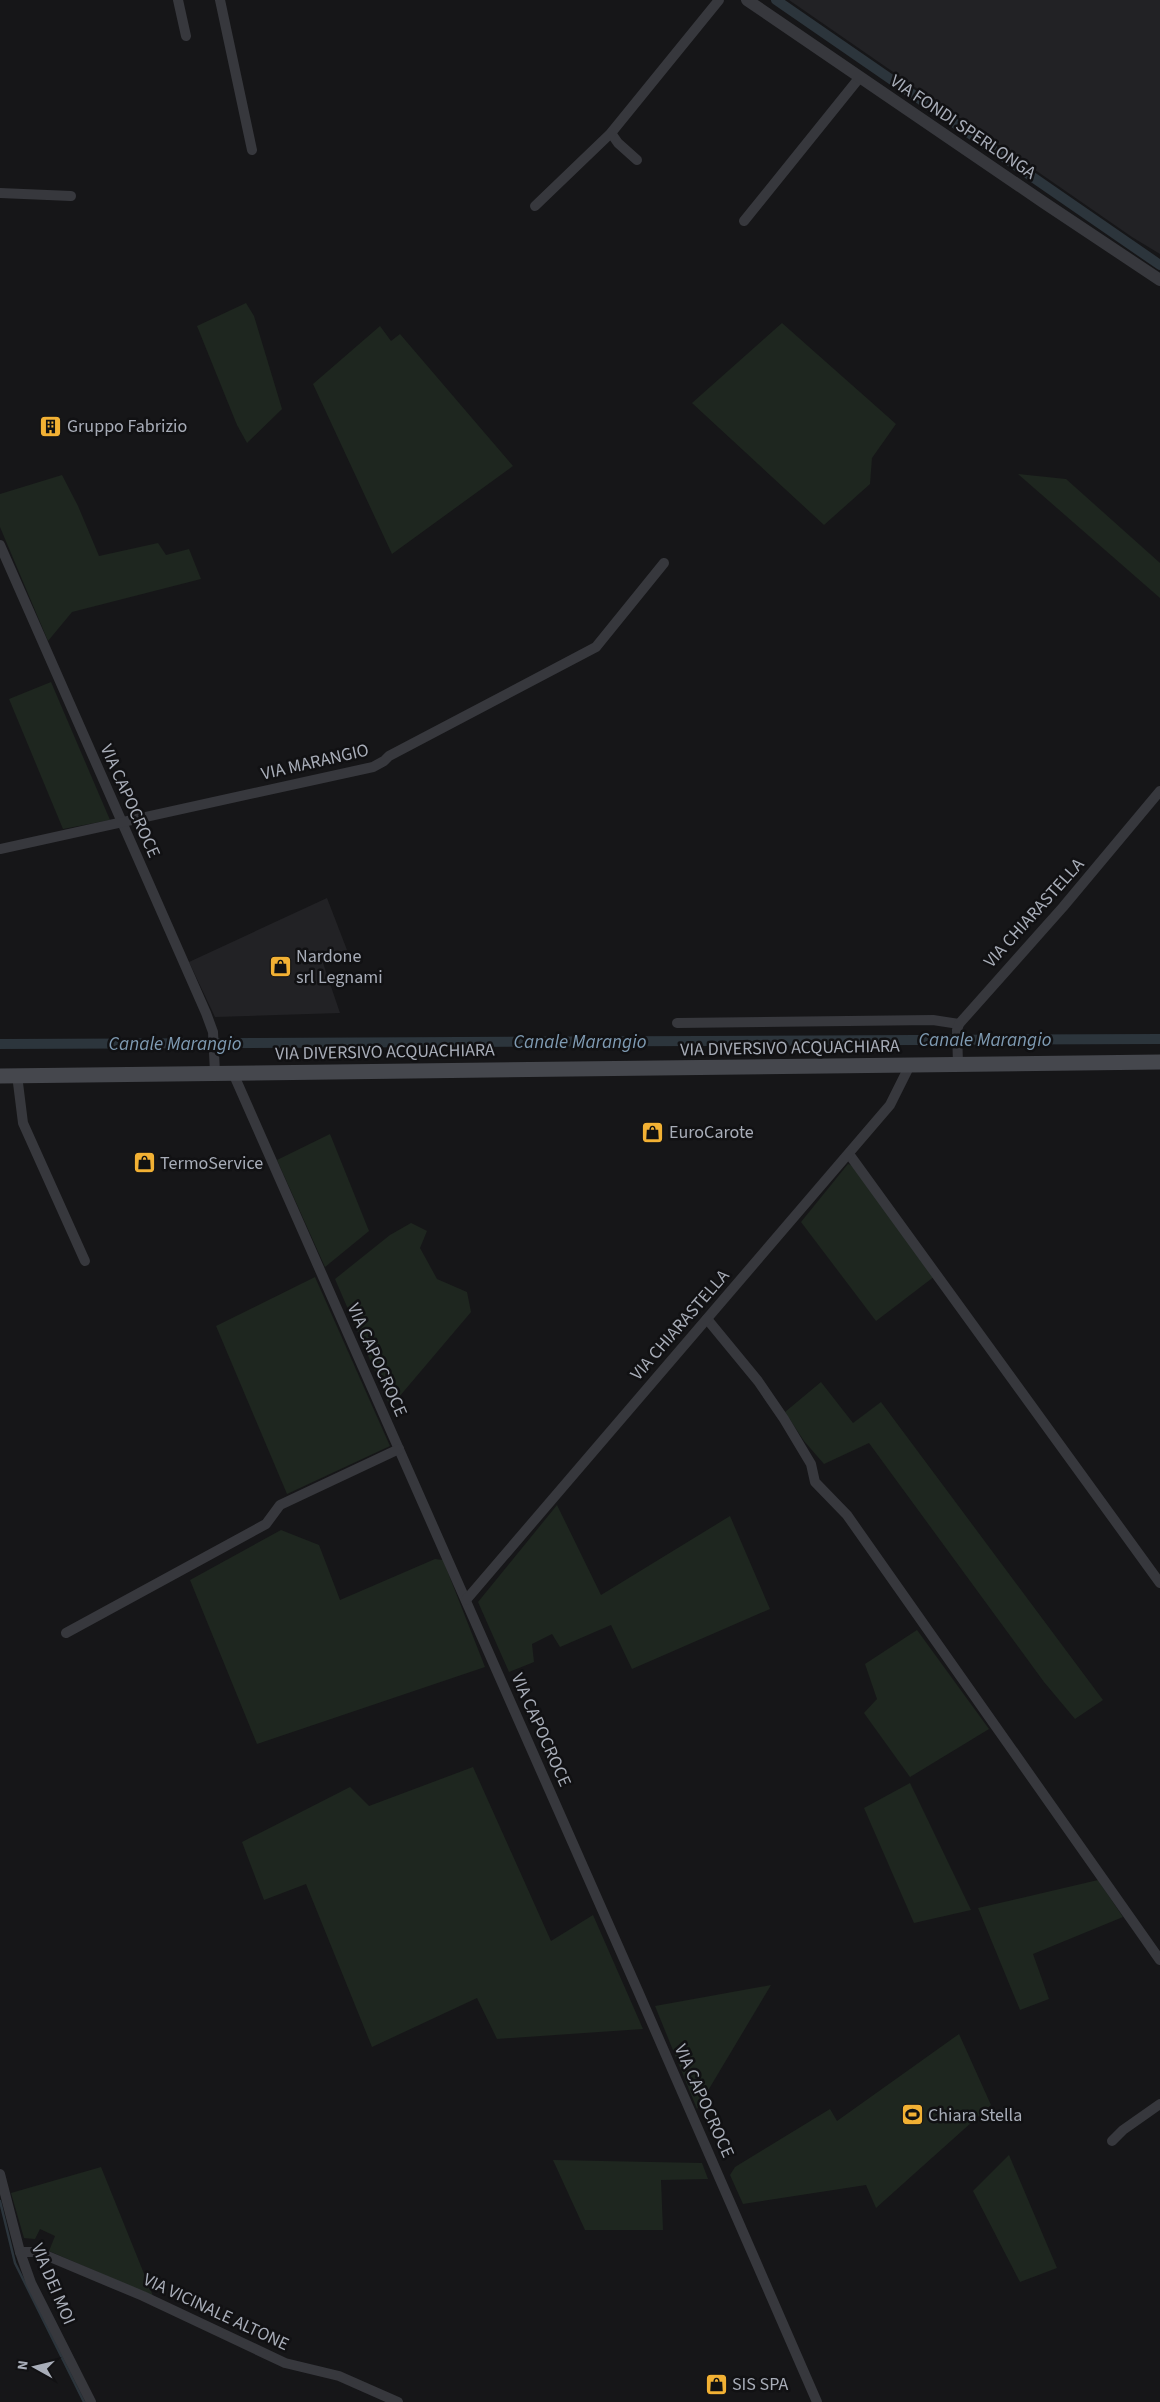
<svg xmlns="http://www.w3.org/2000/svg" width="1160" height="2402" viewBox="0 0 1160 2402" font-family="'Source Sans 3',sans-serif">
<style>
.built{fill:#222225}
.green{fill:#1e261f}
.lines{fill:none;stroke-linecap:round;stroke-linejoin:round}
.stream{stroke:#2c353c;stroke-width:2.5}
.canal{stroke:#2c353c;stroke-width:10}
.minor{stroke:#37383d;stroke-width:10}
.tertiary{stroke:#37383d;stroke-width:12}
.secondary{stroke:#45474d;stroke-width:15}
.labels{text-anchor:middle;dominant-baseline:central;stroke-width:5;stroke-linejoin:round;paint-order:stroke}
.street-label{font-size:18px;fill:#a8adb8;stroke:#111113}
.poi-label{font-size:18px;fill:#a8adb8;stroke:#111113;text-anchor:start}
.water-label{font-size:19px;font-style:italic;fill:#7f9bb3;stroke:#111113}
</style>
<rect width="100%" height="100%" fill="#161618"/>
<g class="built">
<path d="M789,0h371v254l-28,-17z"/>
<path d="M327,898l20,52 -25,10 18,53 -125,4 -26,-55z"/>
</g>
<g class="green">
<path d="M246,303l8,13 28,93 -35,34 -10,-18 -40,-99z"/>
<path d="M782,323l114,101 -24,34 -2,26 -46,41 -132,-122z"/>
<path d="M380,326l11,15 9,-7 113,132 -121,88 -79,-170z"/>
<path d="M1018,474l48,5 94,84v35z"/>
<path d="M62,475l16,31 21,50 59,-13 8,12 23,-6 12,30 -129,33 -24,29 -48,-114v-33z"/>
<path d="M51,682l59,138 -47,9 -54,-130z"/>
<path d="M330,1134l39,97 -44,36 -48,-107z"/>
<path d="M848,1164l6,2 81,110 -59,45 -75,-99z"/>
<path d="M411,1223l16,8 -7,17 17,31 30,13 4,20 -78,92h-4l-54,-125 55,-44z"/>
<path d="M315,1277l75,169 -103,48 -71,-168z"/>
<path d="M821,1382l32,41 28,-21 222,298 -28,19 -31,-37 -175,-239 -45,21 -20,-23 -19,-29z"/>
<path d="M557,1505l44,90 129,-79 40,93 -138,60 -21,-44 -51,22 -8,-13 -20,10 2,18 -25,10 -31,-70z"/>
<path d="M281,1530l38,15 21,55 95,-41 8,1 42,107 -228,77 -67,-164z"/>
<path d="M917,1630l72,99 -79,48 -46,-64 13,-14 -12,-35z"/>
<path d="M473,1767l78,174 42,-26 50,114 -146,10 -20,-41 -105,49 -66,-163 -42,16 -22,-58 108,-55 19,19z"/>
<path d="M910,1783l61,127 -57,13 -50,-115z"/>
<path d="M1098,1880l25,37 -90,37 16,45 -29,11 -42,-102z"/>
<path d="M771,1985l-74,124 -42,-103z"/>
<path d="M959,2034l32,71 -115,103 -10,-23 -123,19 -13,-29 5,-8 95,-58 7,12z"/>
<path d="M1009,2155l48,113 -37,14 -47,-91z"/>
<path d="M553,2160l149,3 6,16 -47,1 2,50h-78z"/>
<path d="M101,2167l52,129 -104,-45 6,-15 -15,-7 -5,10 -11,-1 -13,-45z"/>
</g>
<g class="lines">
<path class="stream" d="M0,2201l15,62 69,139"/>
<g class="canal">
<path d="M776,0l384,265"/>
<path d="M0,1044l1160,-5"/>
</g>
<g class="minor">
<path d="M178,0l8,36"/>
<path d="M220,0l32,150"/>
<path d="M611,133l7,10 19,17"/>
<path d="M0,193l71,3"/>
<path d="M535,206l76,-73 108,-133"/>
<path d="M744,221l116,-144"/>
<path d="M0,545l206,468 7,19 2,41"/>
<path d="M0,849l373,-82 11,-6 5,-5 207,-109 68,-84"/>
<path d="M677,1023l256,-3 26,4"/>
<path d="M958,1064l-1,-34 2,-6 104,-117 97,-116"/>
<path d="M233,1073l405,918 179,411"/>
<path d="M17,1075l6,48 62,138"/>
<path d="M849,1154l311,429"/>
<path d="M707,1319l51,62 26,38 27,45 4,18 32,33 313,445"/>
<path d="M466,1600l424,-495 20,-40"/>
<path d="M66,1633l200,-109 14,-19 119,-56"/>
<path d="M1112,2141l11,-11 37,-26"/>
<path d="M0,2174l20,78 11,31 60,119"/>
<path d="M20,2252h18l105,44 142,67 54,13 59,26"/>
</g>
<path class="tertiary" d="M747,0l296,202 117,78"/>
<path class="secondary" d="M0,1076l1160,-14"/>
</g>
<defs>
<symbol id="building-square" viewBox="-11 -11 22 22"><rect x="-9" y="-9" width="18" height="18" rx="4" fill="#f2b134" stroke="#111113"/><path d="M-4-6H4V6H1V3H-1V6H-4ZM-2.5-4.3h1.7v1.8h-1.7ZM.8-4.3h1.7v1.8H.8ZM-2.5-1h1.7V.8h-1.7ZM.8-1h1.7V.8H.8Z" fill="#111"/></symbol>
<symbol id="shop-square" viewBox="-11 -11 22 22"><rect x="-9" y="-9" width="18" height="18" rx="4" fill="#f2b134" stroke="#111113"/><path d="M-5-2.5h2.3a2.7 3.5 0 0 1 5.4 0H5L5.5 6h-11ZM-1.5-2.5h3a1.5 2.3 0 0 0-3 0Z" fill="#111"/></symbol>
<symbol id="stadium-square" viewBox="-11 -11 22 22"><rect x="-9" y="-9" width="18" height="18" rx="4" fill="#f2b134" stroke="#111113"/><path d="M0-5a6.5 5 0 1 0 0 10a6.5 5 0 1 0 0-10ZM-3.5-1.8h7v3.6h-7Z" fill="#111"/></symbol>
</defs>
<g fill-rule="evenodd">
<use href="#building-square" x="38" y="414" width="25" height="25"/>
<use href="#shop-square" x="268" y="954" width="25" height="25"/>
<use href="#shop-square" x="640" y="1120" width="25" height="25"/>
<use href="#shop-square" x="132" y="1150" width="25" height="25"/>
<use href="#stadium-square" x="900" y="2102" width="25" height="25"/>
<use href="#shop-square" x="704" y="2372" width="25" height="25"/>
</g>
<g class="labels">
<g class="street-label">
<text transform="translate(963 127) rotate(34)">VIA FONDI SPERLONGA</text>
<text transform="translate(315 762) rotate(-13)">VIA MARANGIO</text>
<text transform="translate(130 801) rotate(66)">VIA CAPOCROCE</text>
<text transform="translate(1034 913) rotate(-48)">VIA CHIARASTELLA</text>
<text transform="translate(790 1048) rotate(-1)">VIA DIVERSIVO ACQUACHIARA</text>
<text transform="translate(385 1052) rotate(-1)">VIA DIVERSIVO ACQUACHIARA</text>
<text transform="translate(680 1325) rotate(-49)">VIA CHIARASTELLA</text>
<text transform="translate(377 1360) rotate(66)">VIA CAPOCROCE</text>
<text transform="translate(541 1730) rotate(66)">VIA CAPOCROCE</text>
<text transform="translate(704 2101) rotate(66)">VIA CAPOCROCE</text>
<text transform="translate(53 2284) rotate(67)">VIA DEI MOI</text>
<text transform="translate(216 2312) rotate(25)">VIA VICINALE ALTONE</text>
</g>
<g class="poi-label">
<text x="67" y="426">Gruppo Fabrizio</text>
<text x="296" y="956">Nardone<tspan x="296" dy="21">srl Legnami</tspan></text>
<text x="669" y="1132">EuroCarote</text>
<text x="160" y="1163">TermoService</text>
<text x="928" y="2115">Chiara Stella</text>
<text x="732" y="2384">SIS SPA</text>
</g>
<g class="water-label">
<text x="985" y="1040">Canale Marangio</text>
<text x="580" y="1042">Canale Marangio</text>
<text x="175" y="1044">Canale Marangio</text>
</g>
</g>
<g transform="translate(35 2367) rotate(278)" stroke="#111113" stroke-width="4" paint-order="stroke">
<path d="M0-4L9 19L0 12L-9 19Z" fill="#a8adb8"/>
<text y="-8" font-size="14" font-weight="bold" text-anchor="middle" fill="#a8adb8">N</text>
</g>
</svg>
